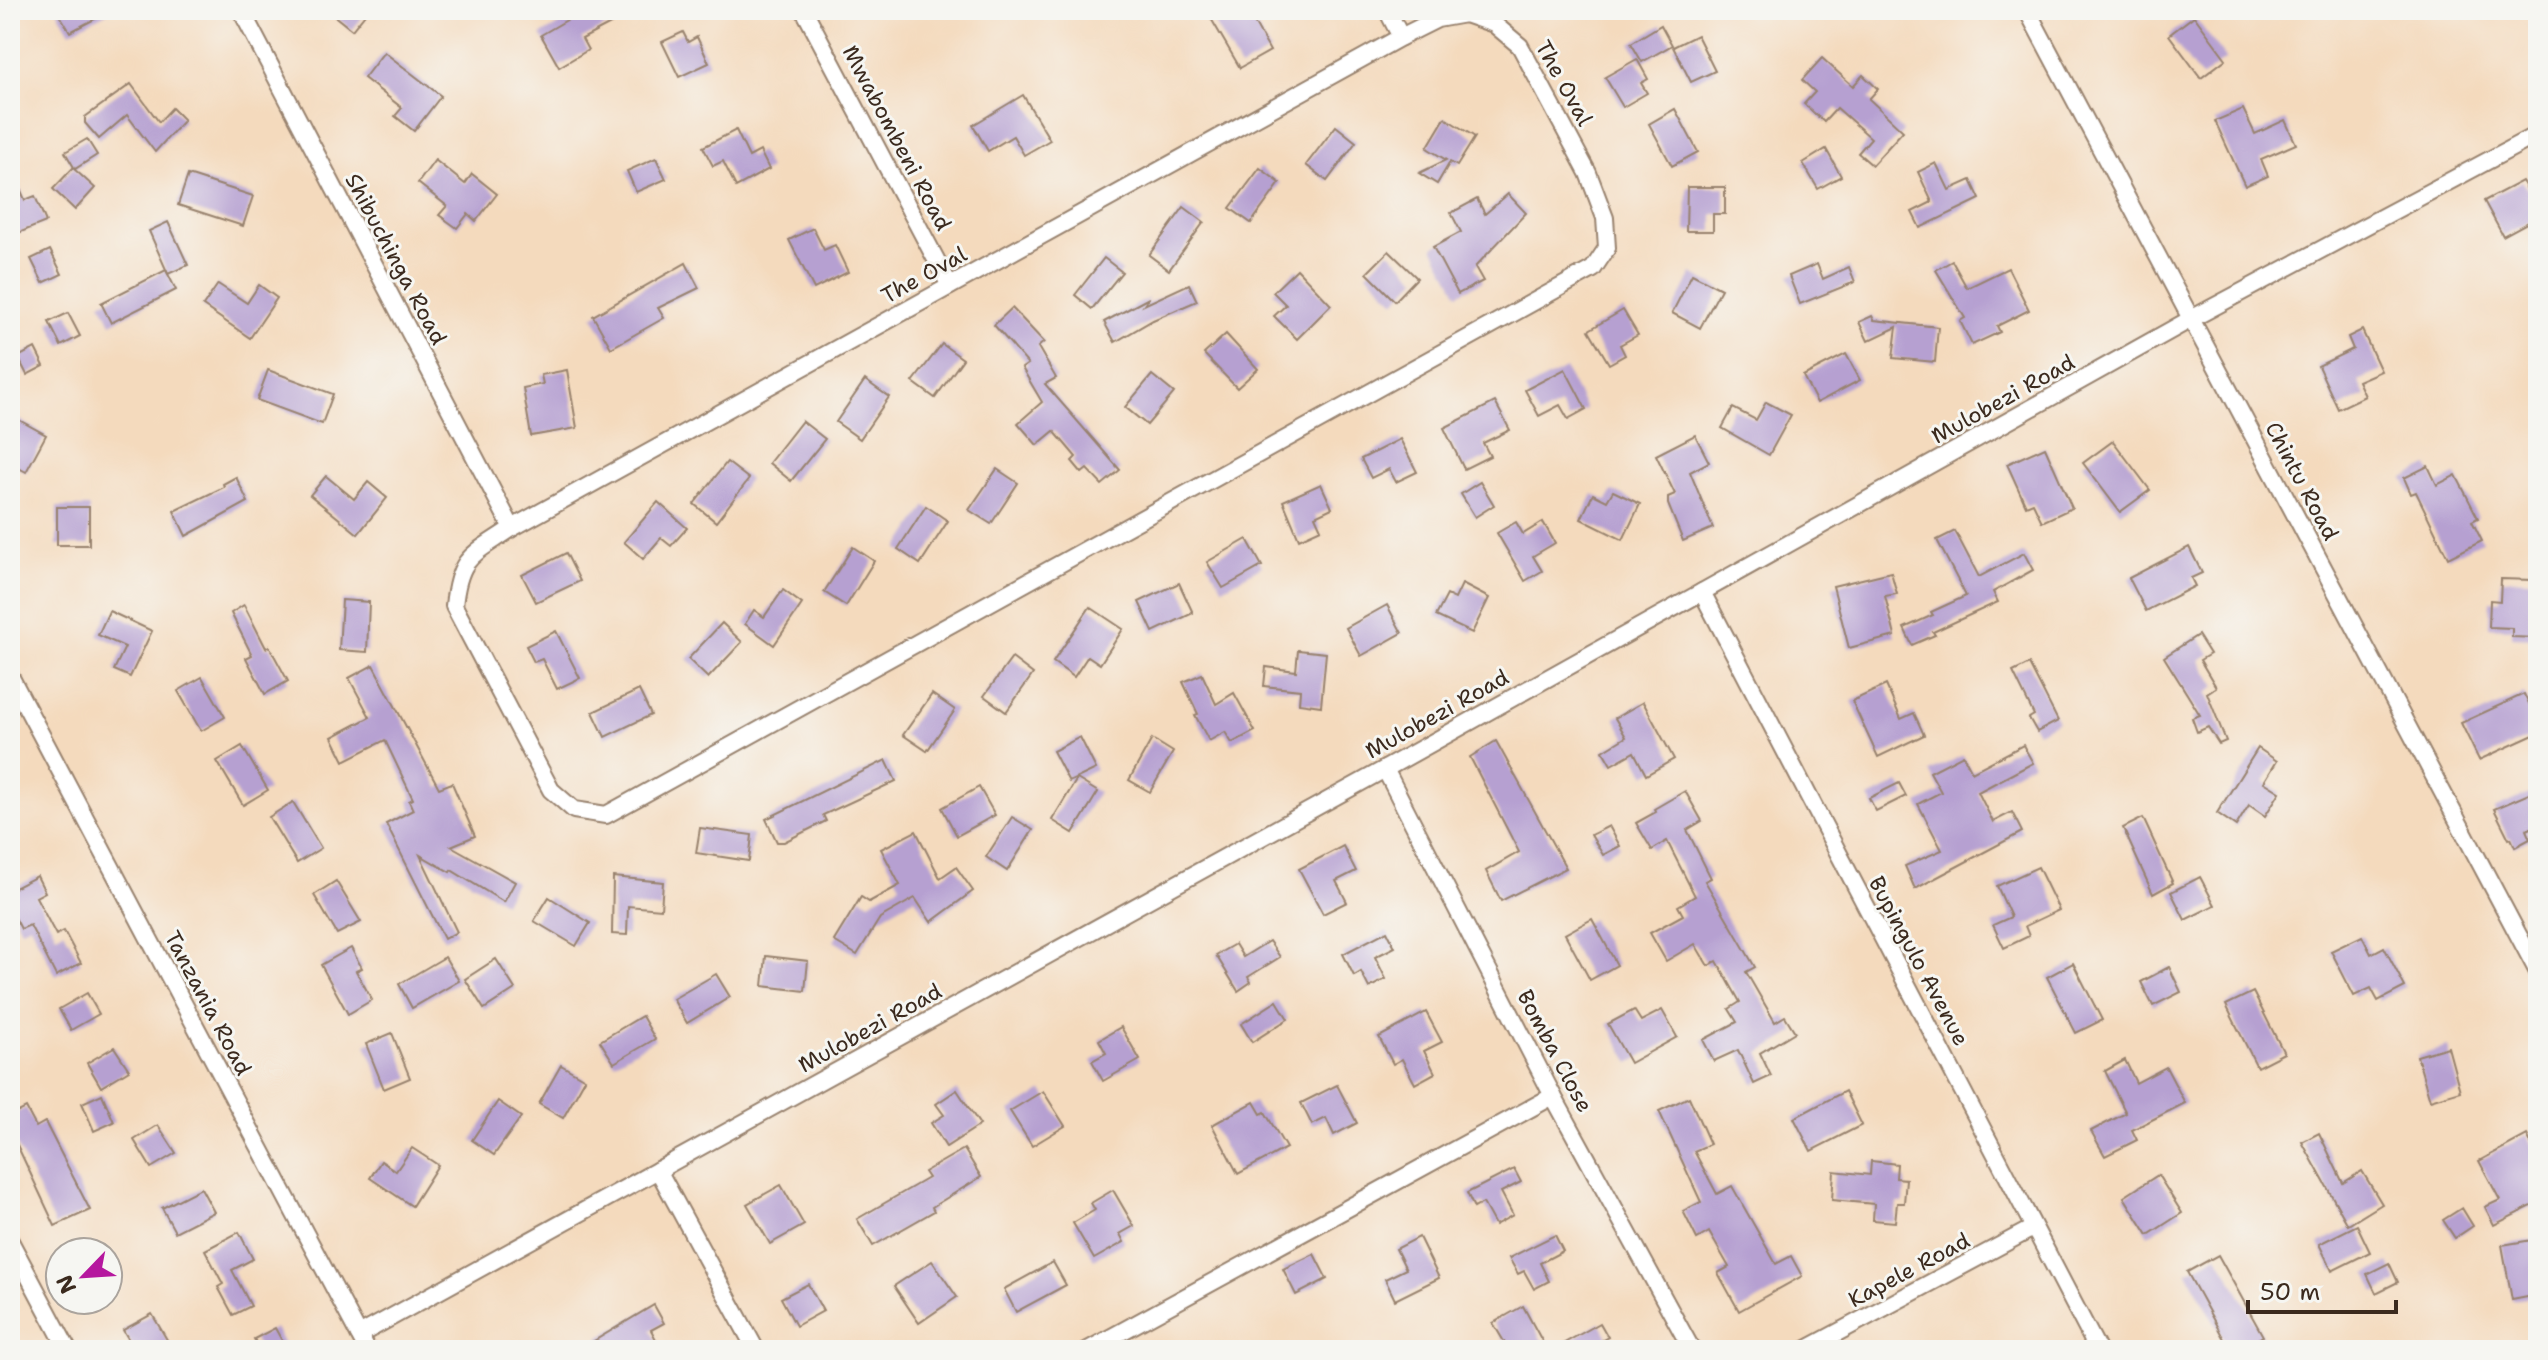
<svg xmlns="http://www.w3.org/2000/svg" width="2548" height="1360" viewBox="0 0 2548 1360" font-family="'Shantell Sans',sans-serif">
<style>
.building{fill:#b6a0d1}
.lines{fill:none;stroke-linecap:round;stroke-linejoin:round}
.minor-casing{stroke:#98826e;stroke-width:20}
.minor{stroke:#fff;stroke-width:16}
.labels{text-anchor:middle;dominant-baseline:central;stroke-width:6;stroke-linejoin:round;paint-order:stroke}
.street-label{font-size:22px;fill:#3b2a1e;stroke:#f6f6f2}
</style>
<rect width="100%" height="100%" fill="#f6f6f2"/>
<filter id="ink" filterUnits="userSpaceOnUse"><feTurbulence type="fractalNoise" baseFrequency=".0125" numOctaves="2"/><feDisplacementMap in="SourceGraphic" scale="16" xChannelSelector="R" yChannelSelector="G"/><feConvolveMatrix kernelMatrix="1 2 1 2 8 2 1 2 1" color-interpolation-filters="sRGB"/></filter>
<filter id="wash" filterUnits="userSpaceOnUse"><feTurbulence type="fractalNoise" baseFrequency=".006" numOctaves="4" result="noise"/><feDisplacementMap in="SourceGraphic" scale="32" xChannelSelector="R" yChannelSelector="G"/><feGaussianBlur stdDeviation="1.8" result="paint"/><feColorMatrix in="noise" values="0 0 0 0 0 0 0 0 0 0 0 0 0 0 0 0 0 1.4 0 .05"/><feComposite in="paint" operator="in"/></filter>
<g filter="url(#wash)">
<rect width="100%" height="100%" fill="#f4dabd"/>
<g id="blocks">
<g class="building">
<path d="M57,10h55l-42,22z"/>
<path d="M327,10h41l-16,20z"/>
<path d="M584,10h53l-55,29 6,11 -29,17 -18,-32z"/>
<path d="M1206,10h41l23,41 -30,17z"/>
<path d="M2194,16l32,43 -25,19 -32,-43z"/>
<path d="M1661,25l11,20 -30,17 -11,-19z"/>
<path d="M683,32l5,10 9,-5 12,26 -30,14 -17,-35z"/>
<path d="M1697,35l18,36 -24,11 -18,-35z"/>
<path d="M384,52l57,44 -27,35 -19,-15 7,-8 -38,-30z"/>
<path d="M1822,58l31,28 10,-11 15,14 -9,10 34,32 -31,34 -14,-12 13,-15 -34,-30 -13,14 -20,-18 11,-12 -13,-12z"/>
<path d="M1637,59l11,20 -7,4 6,10 -24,14 -18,-30z"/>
<path d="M131,84l28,38 13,-14 12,12 -29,32 -28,-37 -28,24 -14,-16v-6z"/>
<path d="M1023,95l27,45 -26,15 -11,-19 -25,15 -15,-26z"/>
<path d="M1675,109l23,43 -26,14 -23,-42z"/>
<path d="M2243,109l12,25 30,-14 11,24 -35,15 7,17 -23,10 -30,-65z"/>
<path d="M1445,118l30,19 -18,29 -7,-4 -13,22 -18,-11 27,-13 -19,-12z"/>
<path d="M1336,126l20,16 -29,39 -21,-16z"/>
<path d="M736,130l13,27 11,-6 9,18 -33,18 -13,-26 -10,5 -10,-19z"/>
<path d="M87,139l10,16 -22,14 -10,-17z"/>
<path d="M1826,149l15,27 -23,13 -15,-26z"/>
<path d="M656,158l10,21 -30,13 -9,-21z"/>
<path d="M435,160l30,24 7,-10 25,20 -21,27 -8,-7 -11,14 -18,-13 8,-9 -29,-23z"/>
<path d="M1936,163l13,27 22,-10 9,19 -60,29 -8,-16 20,-10 -14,-30z"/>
<path d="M10,165l15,35 10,-4 11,26 -30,12 -6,-13z"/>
<path d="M73,168l22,20 -20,22 -22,-21z"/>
<path d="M1260,168l20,15 -29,40 -21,-15z"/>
<path d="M188,175l65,21 -10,30 -65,-21z"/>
<path d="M2522,181l5,8 11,-6v34l-35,19 -19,-35z"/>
<path d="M1687,187h38v27h-12v17h-27z"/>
<path d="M1508,194l18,19 -51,54 8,14 -25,13 -25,-47 28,-15 -10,-19 26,-14 8,15z"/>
<path d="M1184,207l20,15 -35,48 -20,-15z"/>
<path d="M168,222l20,43 -20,9 -19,-43z"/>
<path d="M813,228l11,22 11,-5 13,27 -34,17 -25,-49z"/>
<path d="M50,250l12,24 -19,9 -12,-24z"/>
<path d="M1389,251l28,27 -22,23 -28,-28z"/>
<path d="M1104,258l18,14 -30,37 -17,-14z"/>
<path d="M1952,261l15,27 41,-20 21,42 -32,16 3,6 -28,13 -12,-24 5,-3 -29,-48z"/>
<path d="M686,263l13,25 -41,20 6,10 -53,30 -18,-32z"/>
<path d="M1817,264l6,15 26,-12 6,15 -55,22 -11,-28z"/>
<path d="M1297,269l34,36 -34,34 -23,-23 12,-11 -13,-13z"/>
<path d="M166,270l10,20 -65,33 -10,-20z"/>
<path d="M1692,274l29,15 -21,39 -28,-15z"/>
<path d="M218,284l29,19 12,-18 18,13 -27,40 -47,-32z"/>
<path d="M1189,284l8,17 -44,19 -38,22 -11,-20 45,-24 -5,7z"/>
<path d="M1012,308l32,34 -6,5 18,31 -11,6 75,86 -18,15 -15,-16 -5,4 -10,-12 4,-4 -22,-26 -17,14 -19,-22 24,-21 -20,-34 6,-4 -34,-39z"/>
<path d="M1623,310l15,25 -18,10 5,10 -16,9 -20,-34z"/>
<path d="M68,313l12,23 -19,10 -12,-24z"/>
<path d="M1872,316l2,4 64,7 -3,35 -42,-4 4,-31 -29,14 -9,-19z"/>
<path d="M2362,330l19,41 -23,10 7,15 -27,13 -20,-43 35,-17 -5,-12z"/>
<path d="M1226,334l32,35 -21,19 -33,-34z"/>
<path d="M942,344l21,15 -28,39 -22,-16z"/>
<path d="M35,348l9,18 -17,9 -9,-18z"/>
<path d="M1846,354l14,26 -43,23 -14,-27z"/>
<path d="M1565,369l21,40 -18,10 -8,-14 -21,11 -14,-26z"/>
<path d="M268,370l65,24 -11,30 -65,-24z"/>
<path d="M567,370l10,58 -46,8 -8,-48 20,-4 -2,-9z"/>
<path d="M1152,375l22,18 -27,32 -22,-18z"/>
<path d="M865,380l24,17 -29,42 -24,-17z"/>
<path d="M1495,402l15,28 -27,13 7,13 -26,13 -20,-41z"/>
<path d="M1766,402l25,13 -22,40 -47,-27 11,-20 23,12z"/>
<path d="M10,415l36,20 -20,37 -16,-9z"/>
<path d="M802,421l23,18 -34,42 -22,-18z"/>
<path d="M1695,435l14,27 -19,10 23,56 -30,13 -15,-37v-7l7,-3 -19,-39z"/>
<path d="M1400,439l17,33 -21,10 -7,-13 -18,9 -10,-19z"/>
<path d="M2113,441l37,49 -30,22 -37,-49z"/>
<path d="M2045,447l27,61 -30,14 -9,-19 -7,3 -19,-42z"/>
<path d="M727,462l22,17 -33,43 -22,-18z"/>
<path d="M2428,466l9,19 19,-10 22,43 -6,3 10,20 -34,17 -32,-66 -5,2 -7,-16z"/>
<path d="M997,469l21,14 -27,41 -22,-14z"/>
<path d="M326,476l28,23 14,-17 19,16 -29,36 -48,-39z"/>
<path d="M236,477l12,25 -62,34 -12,-25 50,-24 -1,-3z"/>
<path d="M1480,482l14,23 -19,12 -14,-23z"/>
<path d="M1321,484l11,24 -17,8 6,13 -22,10 -16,-38z"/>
<path d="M1613,491l27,13 -17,36 -42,-21 12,-25 14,7z"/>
<path d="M658,502l29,26 -16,18 -10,-8 -18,21 -19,-17z"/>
<path d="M926,506l22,15 -28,43 -22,-15z"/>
<rect x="57" y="507" width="32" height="38"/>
<path d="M1516,522l7,12 20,-12 12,21 -22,13 9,15 -17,10 -28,-48z"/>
<path d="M1955,531l24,46 45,-24 9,17 -40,22 5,10 -65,30 2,3 -23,10 -8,-17 29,-13 -2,-3 35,-16 -29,-56z"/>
<path d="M1247,539l15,27 -39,22 -16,-26z"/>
<path d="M853,547l21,14 -28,45 -22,-14z"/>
<path d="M2189,547l13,26 -11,5 4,8 -49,25 -17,-33z"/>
<path d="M566,553l14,28 -44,21 -14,-27z"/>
<path d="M1891,572l6,22 -12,2 10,40 -46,12 -16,-62z"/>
<path d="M2501,579l31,1 -2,40h8v18l-26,-1v-9l-23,-1 1,-27 10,1z"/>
<path d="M1179,583l14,30 -40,19 -14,-30z"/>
<path d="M1462,584l27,14 -17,35 -36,-17 11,-21 8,4z"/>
<path d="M783,590l19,14 -28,41 -29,-21 9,-14 10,7z"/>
<path d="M342,600l27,2 -2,50 -28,-2z"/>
<path d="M244,605l22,43 3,-2 19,35 -23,13 -19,-36 6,-3 -21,-42z"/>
<path d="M1387,605l15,28 -41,23 -15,-28z"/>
<path d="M1090,607l33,22 -23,35 -12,-8 -14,21 -21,-15z"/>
<path d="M109,611l43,20 -22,46 -16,-7 11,-23 -27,-12z"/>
<path d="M722,623l20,19 -34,36 -20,-19z"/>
<path d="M556,631l24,47 -23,11 -15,-30 -8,3 -8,-16z"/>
<path d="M2198,635l12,19 -10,6 16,27 -9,6 19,48 -7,3 -11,-17 -11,5 -5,-14 8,-3 -36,-58z"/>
<path d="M1298,650l28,3 -5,53 -22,-3 1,-13 -36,-4 2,-19 30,4z"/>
<path d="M1012,658l21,16 -27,38 -22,-16z"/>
<path d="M2029,664l29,57 -21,11 -8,-14 5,-3 -21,-43z"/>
<path d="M373,665l66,123 13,-5 23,53 -24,10 64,36 -11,20 -53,-32 -1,2 -30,-17 37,77 -13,7 -58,-115 27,-14 -4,-9 4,-2 -28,-59 -41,21 -12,-24 38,-20 -21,-39z"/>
<path d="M1202,674l14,30 18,-11 21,38 -23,12 -7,-11 -16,9 -14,-26 3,-1 -15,-32z"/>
<path d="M202,677l23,40 -24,14 -23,-40z"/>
<path d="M1886,685l15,34 13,-6 10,22 -46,22 -26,-56z"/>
<path d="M639,690l12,25 -46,22 -12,-25z"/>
<path d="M932,694l23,16 -28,41 -24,-16z"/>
<path d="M2524,694l14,29v10l-59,27 -18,-37z"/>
<path d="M1643,702l31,57 -28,16 -12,-23 -23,13 -8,-14 23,-14 -11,-19z"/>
<path d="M1080,737l16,32 -27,13 -16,-31z"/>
<path d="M1152,739l21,13 -23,40 -21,-12z"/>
<path d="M1496,741l70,127 -65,33 -15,-30 33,-19 -49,-95z"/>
<path d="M2023,745l10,18 -55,29 15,30 19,-10 10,20 -107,57 -10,-23 37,-16 -24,-46 23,-12 -11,-20 33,-17 9,17z"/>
<path d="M242,746l26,44 -25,15 -26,-44z"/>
<path d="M2258,748l19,13 -13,21 16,10 -15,24 -16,-11 -13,21 -19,-13z"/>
<path d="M886,760l10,21 -73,34 3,6 -42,21h-7l-11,-23z"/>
<path d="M1077,779l21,13 -25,41 -21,-13z"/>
<path d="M1899,783l7,13 -30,15 -7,-13z"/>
<path d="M979,787l16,28 -38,21 -15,-28z"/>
<path d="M2538,790v30l-5,2 2,4 -9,4 4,9 -15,8 -4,-9 -2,1 -15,-30z"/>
<path d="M1685,791l17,30 -15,9 24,48 -6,3 50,86 -9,5 29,50 10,-6 10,16 -35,21 11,23 -17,8 -16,-34 -24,11 -11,-21 34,-18 -8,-13 11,-7 -23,-41 -9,5 -13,-22 -29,17 -16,-28 33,-18 -5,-9 17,-10 -28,-55 -15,9 -16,-27 20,-11 -2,-3z"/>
<path d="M293,802l28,46 -24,15 -28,-46z"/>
<path d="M1012,817l21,13 -26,41 -21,-14z"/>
<path d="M2143,818l30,65 -20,11 -30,-66z"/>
<path d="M1609,826l11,20 -17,9 -12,-20z"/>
<path d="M700,828l52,7 -3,26 -53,-8z"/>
<path d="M916,831l24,47 16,-11 17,24 -42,31 -16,-24 -35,20 -23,37 -23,-14 27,-44 8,5 31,-17 -19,-36z"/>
<path d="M1343,846l13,25 -20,10 11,21 -24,12 -24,-45z"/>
<path d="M2038,867l21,43 -34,16 4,10 -25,12 -11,-23 18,-8 -14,-31z"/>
<path d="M37,876l8,16 -9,5 20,38 8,-4 17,32 -25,13 -26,-51 -9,4 -11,-21v-18z"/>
<path d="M613,877l50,5 -2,27 -33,-3 -1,29 -15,-1z"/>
<path d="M2200,877l15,28 -30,15 -14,-28z"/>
<path d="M336,881l25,41 -24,12 -23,-39z"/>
<path d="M549,897l41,26 -14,23 -42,-25z"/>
<path d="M1592,919l25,46 -27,15 -25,-46z"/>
<path d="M1387,931l8,16 -20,10 11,22 -17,9 -8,-16 -7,4 -11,-22z"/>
<path d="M2362,936l9,18 13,-7 21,40 -27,14 -7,-13 -17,8 -23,-45z"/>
<path d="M1269,941l11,16 -32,20 3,5 -13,9 -22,-36 19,-11 8,13z"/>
<path d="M351,948l11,20 -6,3 16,29 -24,14 -27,-49z"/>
<path d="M766,956l42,5 -3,30 -42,-5z"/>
<path d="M445,957l14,24 -47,27 -13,-24z"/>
<path d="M496,959l19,30 -31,20 -19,-30z"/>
<path d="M2073,963l29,57 -26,13 -29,-56z"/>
<path d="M2169,967l12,25 -28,14 -12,-24z"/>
<path d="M716,974l14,23 -43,26 -14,-24z"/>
<path d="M2253,992l31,61 -27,14 -31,-62z"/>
<path d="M87,993l12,21 -28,16 -12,-21z"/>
<path d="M1277,1001l11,18 -36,23 -11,-18z"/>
<path d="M1634,1010l7,11 21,-11 15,27 -47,26 -22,-39z"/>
<path d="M1426,1012l16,30 -18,9 11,22 -20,11 -13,-25 -9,5 -14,-27z"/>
<path d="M642,1016l13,23 -41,24 -14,-22z"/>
<path d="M1121,1027l19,33 -37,21 -11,-20 14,-8 -7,-13z"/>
<path d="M392,1033l18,45 -26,11 -18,-45z"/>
<path d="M114,1047l15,23 -28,17 -14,-24z"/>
<path d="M2448,1047l12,44 -30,9 -13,-44z"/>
<path d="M2125,1060l11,23 30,-16 19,36 -53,27 5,10 -32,16 -14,-25 35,-18 -21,-42z"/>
<path d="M561,1065l24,14 -22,39 -24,-14z"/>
<path d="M1337,1085l20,38 -23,12 -8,-17 -14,7 -11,-22z"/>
<path d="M957,1090l23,35 -34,22 -15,-24 13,-8 -8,-11z"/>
<path d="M1043,1091l22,35 -33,20 -22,-35z"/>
<path d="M1845,1091l17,34 -51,26 -17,-33z"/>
<path d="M102,1094l12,28 -20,9 -12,-28z"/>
<path d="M1689,1097l21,47 -16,7 23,43 15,-8 44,78 15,-8 11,20 -63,35 -21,-38 11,-6 -20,-35 -12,7 -14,-28 18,-9 -42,-91z"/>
<path d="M498,1101l23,16 -27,38 -22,-15z"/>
<path d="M1254,1102l7,12 4,-2 21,36 -48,26 -26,-49z"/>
<path d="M26,1108l10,19 9,-5 45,88 -35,16 -45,-96v-14z"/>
<path d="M158,1125l18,28 -25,15 -17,-28z"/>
<path d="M2319,1133l24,50 19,-12 20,33 -34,21 -46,-83z"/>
<path d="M2527,1135l11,22v46l-44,22 -9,-18 15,-7 -21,-39z"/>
<path d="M412,1148l26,17 -26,41 -42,-28 11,-17 15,10z"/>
<path d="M964,1149l17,28 -49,30 2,4 -61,35 -16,-27 71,-41 -4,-6z"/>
<path d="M1871,1161l26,3 -1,14 10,1 -2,24h-7l-2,19 -22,-2 1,-16 -42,-4 2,-29 36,4z"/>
<path d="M1514,1169l7,13 -20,10 12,23 -18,10 -12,-22 -9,5 -7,-15z"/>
<path d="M2158,1175l24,38 -34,22 -24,-38z"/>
<path d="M781,1185l23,40 -34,19 -23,-40z"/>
<path d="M201,1188l13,24 -39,20 -13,-24z"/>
<path d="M1113,1190l21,36 -14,8 4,8 -30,17 -21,-36 22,-13 -4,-7z"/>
<path d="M2462,1208l11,18 -18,12 -12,-18z"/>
<path d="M2357,1225l13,27 -38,19 -13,-27z"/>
<path d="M239,1232l14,27 -21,11 19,36 -18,9 -15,-28 5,-3 -18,-34z"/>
<path d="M1555,1235l8,16 -23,12 9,18 -15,8 -10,-18 -6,3 -9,-16z"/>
<path d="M1419,1237l20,41 -44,22 -10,-21 21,-10 -10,-20z"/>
<path d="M2538,1239v56l-26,5 -10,-55z"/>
<path d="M1314,1254l13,25 -31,16 -13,-26z"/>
<path d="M2218,1255l45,81 -25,14h-8l-43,-78z"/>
<path d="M932,1261l25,36 -38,26 -25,-37z"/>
<path d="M1053,1262l13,23 -50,27 -12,-23z"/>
<path d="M2389,1263l9,19 -22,11 -9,-19z"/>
<path d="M808,1284l15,27 -27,15 -15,-28z"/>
<path d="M654,1305l10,18 -13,7 8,15 -9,5h-71z"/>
<path d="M1523,1306l24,44h-38l-16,-27z"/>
<path d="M152,1314l21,36h-38l-12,-20z"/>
<path d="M1600,1323l8,14 -16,9 2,4h-42z"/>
<path d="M275,1328l12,22h-27l-6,-11z"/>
</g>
</g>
</g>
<g filter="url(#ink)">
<use href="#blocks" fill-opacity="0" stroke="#98826e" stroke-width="2"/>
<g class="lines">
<defs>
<g id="minor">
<path d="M241,10l271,518"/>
<path d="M804,10l146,276"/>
<path d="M1387,10l14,27"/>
<path d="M2027,10l511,962"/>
<path d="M1465,14l29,10 26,22 68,127 17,45 2,30 -14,21 -987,546 -32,-5 -23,-20 -97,-184c5,-51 19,-51 58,-78l889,-491 36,-18z"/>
<path d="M1702,592l396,758"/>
<path d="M10,676l357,674"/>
<path d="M1385,769l168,327 139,254"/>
<path d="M658,1170l98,180"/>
<path d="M10,1241l58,109"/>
<path d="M359,1335l1026,-566 806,-450 347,-185"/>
<path d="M1088,1350l465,-254"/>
<path d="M1805,1350l228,-122"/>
</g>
</defs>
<use href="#minor" class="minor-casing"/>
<use href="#minor" class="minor"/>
</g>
</g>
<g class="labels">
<g class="street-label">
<text transform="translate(1564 83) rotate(61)">The Oval</text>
<text transform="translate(897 138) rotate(62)">Mwabombeni Road</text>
<text transform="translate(396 259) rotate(62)">Shibuchinga Road</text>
<text transform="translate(924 275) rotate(-29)">The Oval</text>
<text transform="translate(2003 399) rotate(-29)">Mulobezi Road</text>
<text transform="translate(2302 481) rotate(62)">Chintu Road</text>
<text transform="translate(1437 714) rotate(-29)">Mulobezi Road</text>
<text transform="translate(1919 961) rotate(62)">Bupingulo Avenue</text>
<text transform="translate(208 1003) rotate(62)">Tanzania Road</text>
<text transform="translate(870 1028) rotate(-29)">Mulobezi Road</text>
<text transform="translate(1555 1051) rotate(62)">Bomba Close</text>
<text transform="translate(1909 1270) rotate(-28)">Kapele Road</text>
</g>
</g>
<rect width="2548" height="1360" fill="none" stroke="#f6f6f2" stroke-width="40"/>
<g transform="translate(84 1276) rotate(245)"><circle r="38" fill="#f6f6f2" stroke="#aba49d" stroke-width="2"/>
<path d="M0-6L14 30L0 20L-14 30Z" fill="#b5179e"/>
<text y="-12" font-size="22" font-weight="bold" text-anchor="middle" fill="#3b2a1e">N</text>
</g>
<path d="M2248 1300v12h148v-12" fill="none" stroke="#3b2a1e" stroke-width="4"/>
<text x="2260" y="1300" font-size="24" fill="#3b2a1e" stroke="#f6f6f2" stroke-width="6" paint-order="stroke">50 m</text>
</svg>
